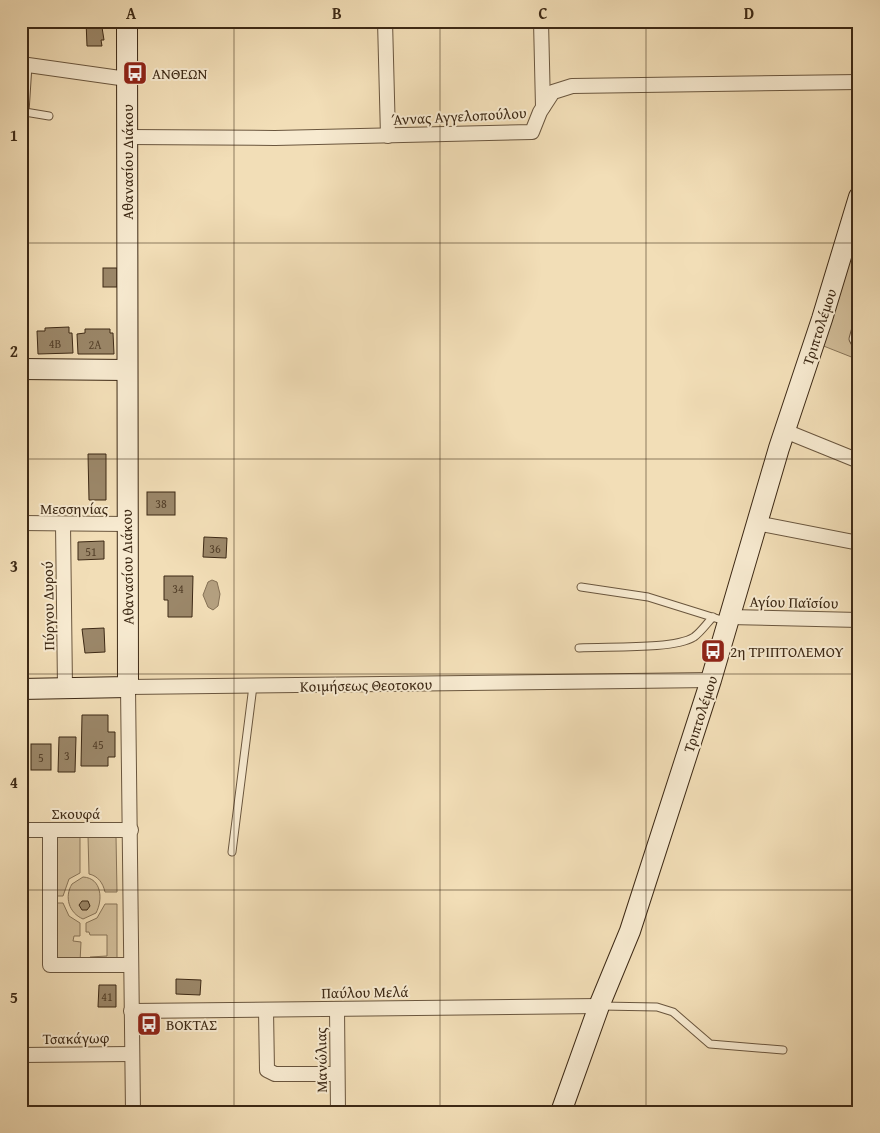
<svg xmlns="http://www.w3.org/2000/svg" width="880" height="1133" viewBox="0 0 880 1133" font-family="'Gentium Book Plus',serif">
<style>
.green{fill:#d3bf9b;stroke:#887458}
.water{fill:#b4a080;stroke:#847055}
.building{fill:#9b8769;stroke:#3d2915}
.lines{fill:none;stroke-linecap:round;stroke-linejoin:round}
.lane-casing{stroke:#6a563e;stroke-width:9}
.street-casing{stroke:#6a563e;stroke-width:16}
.secondary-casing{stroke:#3d2915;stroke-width:22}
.lane{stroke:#f7ead0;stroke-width:7}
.street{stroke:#f7ead0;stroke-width:14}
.secondary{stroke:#f7ead0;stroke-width:20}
.grid{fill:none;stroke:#3d2915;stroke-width:1;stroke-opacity:0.55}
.labels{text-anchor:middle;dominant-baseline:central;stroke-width:4;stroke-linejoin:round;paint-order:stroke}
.number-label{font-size:12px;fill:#54402a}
.poi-label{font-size:15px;fill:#3d2915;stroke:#f7ead0;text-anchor:start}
.street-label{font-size:15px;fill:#3d2915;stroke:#f7ead0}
.neatline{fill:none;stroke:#3d2915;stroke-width:2}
.grid-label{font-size:16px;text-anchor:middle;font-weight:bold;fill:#3d2915}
</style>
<rect width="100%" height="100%" fill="#f2deb7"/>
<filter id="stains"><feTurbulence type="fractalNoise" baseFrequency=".004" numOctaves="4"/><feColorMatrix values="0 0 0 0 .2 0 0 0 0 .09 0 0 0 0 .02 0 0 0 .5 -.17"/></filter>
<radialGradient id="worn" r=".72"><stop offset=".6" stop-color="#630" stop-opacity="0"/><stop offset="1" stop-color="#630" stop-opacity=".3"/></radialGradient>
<g class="green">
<path d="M859,226v134l-38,-15z"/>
<path d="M52,836h28v37l-11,6 -6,17h-10z"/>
<path d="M88,836h28l1,56h-12c-2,-9 -7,-16 -16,-18z"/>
<path d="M83,877c19,1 20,23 13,36l-13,6c-14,-6 -19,-22 -11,-35z"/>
<path d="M53,903h10l6,13 11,7v13h-6l-1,5 8,1 -1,20 -27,1z"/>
<path d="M105,904h12v58l-27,1v-6l17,-1v-21h-17l-1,-3h-3v-9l11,-5z"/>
</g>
<path class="water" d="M212,580l5,2 3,12 -2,12 -5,4 -5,-3 -5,-12 5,-13z"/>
<g class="building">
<path d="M86,21h15l3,19h-3l1,6h-15z"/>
<rect x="103" y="268" width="14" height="19"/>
<path d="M69,327v6h3l1,20 -35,1 -1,-23h8v-3z"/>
<path d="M85,329h25v4h3l1,21h-36l-1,-20 8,-1z"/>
<path d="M88,454h18v46h-17z"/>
<rect x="147" y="492" width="28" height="23"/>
<path d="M204,537l23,1 -1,20 -23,-1z"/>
<path d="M104,541v18l-26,1v-18z"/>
<path d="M164,576h29l-1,41h-24v-17h-4z"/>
<path d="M104,628l1,24 -20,1 -3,-24z"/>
<path d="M82,715h26v17h7v25h-7v9h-27z"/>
<path d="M59,737h17l-1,35h-17z"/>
<rect x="31" y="744" width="20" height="26"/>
<path d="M82,901h6l2,5 -3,4h-5l-3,-5z"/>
<path d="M176,979l25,1 -1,15 -24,-1z"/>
<path d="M99,985h17v22h-18z"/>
</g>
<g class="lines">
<defs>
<g id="lane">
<path d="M28,65l-3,47 24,4"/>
<path d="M859,317l-6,22 6,11"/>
<path d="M581,587l67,10 80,25"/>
<path d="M579,648c27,-2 94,2 115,-11 7,-5 13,-14 19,-20"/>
<path d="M232,852l21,-166"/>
<path d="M601,1006l56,1 16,5 37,32 73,6"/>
</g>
<g id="street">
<path d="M385,21l3,115"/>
<path d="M541,21l2,86"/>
<path d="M21,64l106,15"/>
<path d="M127,137l148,1 257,-6 8,-20 13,-20 19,-6 287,-4"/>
<path d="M785,431l74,30"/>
<path d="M21,523l105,1"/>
<path d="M756,523l103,20"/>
<path d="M63,524l2,164"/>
<path d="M729,617l130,3"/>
<path d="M21,830h110"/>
<path d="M50,830v135h80"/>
<path d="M337,1009l1,103"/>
<path d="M266,1010l1,60 8,4h62"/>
<path d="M131,1011l468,-5"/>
<path d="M21,1055l111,-1"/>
<path d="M133,1112l-5,-425 583,-7"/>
</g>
<g id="secondary">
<path d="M21,369l106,1"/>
<path d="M21,689l107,-2 -1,-666"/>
<path d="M561,1112l38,-106 31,-75 81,-251 68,-232 43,-129 37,-122"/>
</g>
</defs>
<use href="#lane" class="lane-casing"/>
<use href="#street" class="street-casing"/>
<use href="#secondary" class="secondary-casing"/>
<use href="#lane" class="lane"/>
<use href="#street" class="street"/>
<use href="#secondary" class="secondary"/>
</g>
<path class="grid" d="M234,21v1091M440,21v1091M646,21v1091M21,243h838M21,459h838M21,674h838M21,890h838"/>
<defs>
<symbol id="bus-square" viewBox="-11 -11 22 22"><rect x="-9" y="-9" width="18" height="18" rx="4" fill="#8f2418" stroke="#f7ead0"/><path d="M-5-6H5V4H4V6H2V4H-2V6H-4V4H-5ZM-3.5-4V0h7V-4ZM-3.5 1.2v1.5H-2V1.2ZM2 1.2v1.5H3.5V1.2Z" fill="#fff"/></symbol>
</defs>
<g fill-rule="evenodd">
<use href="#bus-square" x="121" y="59" width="28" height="28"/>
<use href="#bus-square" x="699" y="637" width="28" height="28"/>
<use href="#bus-square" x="135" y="1010" width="28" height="28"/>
</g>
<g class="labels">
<g class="number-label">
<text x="55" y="343">4Β</text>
<text x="95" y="344">2Α</text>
<text x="161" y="503">38</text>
<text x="215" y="548">36</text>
<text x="91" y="551">51</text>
<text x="178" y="588">34</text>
<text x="98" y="744">45</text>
<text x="67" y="755">3</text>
<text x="41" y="757">5</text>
<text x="107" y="996">41</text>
</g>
<g class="poi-label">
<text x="152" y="73">ΑΝΘΕΩΝ</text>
<text x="730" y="651">2η ΤΡΙΠΤΟΛΕΜΟΥ</text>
<text x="166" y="1024">ΒΟΚΤΑΣ</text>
</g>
<g class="street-label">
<text transform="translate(459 116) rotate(-3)">Άννας Αγγελοπούλου</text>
<text transform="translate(127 162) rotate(-90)">Αθανασίου Διάκου</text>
<text transform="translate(819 327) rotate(-72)">Τριπτολέμου</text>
<text x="74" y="508">Μεσσηνίας</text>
<text transform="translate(127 567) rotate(-91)">Αθανασίου Διάκου</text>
<text transform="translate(794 602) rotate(1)">Αγίου Παϊσίου</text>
<text transform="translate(48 606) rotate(-91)">Πύργου Δυρού</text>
<text transform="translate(366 685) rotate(-1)">Κοιμήσεως Θεοτοκου</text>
<text transform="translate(700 714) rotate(-72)">Τριπτολέμου</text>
<text x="76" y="813">Σκουφά</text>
<text transform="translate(365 992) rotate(-1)">Παύλου Μελά</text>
<text transform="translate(76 1038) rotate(-1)">Τσακάγωφ</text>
<text transform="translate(321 1060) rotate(-91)">Μανώλιας</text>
</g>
</g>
<rect width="880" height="1133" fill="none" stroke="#f2deb7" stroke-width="55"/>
<rect x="28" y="28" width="824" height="1078" class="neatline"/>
<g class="grid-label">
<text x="131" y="19">A</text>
<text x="337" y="19">B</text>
<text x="543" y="19">C</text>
<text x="749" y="19">D</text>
<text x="14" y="141">1</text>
<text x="14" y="357">2</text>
<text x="14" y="572">3</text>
<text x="14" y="788">4</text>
<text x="14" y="1003">5</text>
</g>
<rect width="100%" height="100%" filter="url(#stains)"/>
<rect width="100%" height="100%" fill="url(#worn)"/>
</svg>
